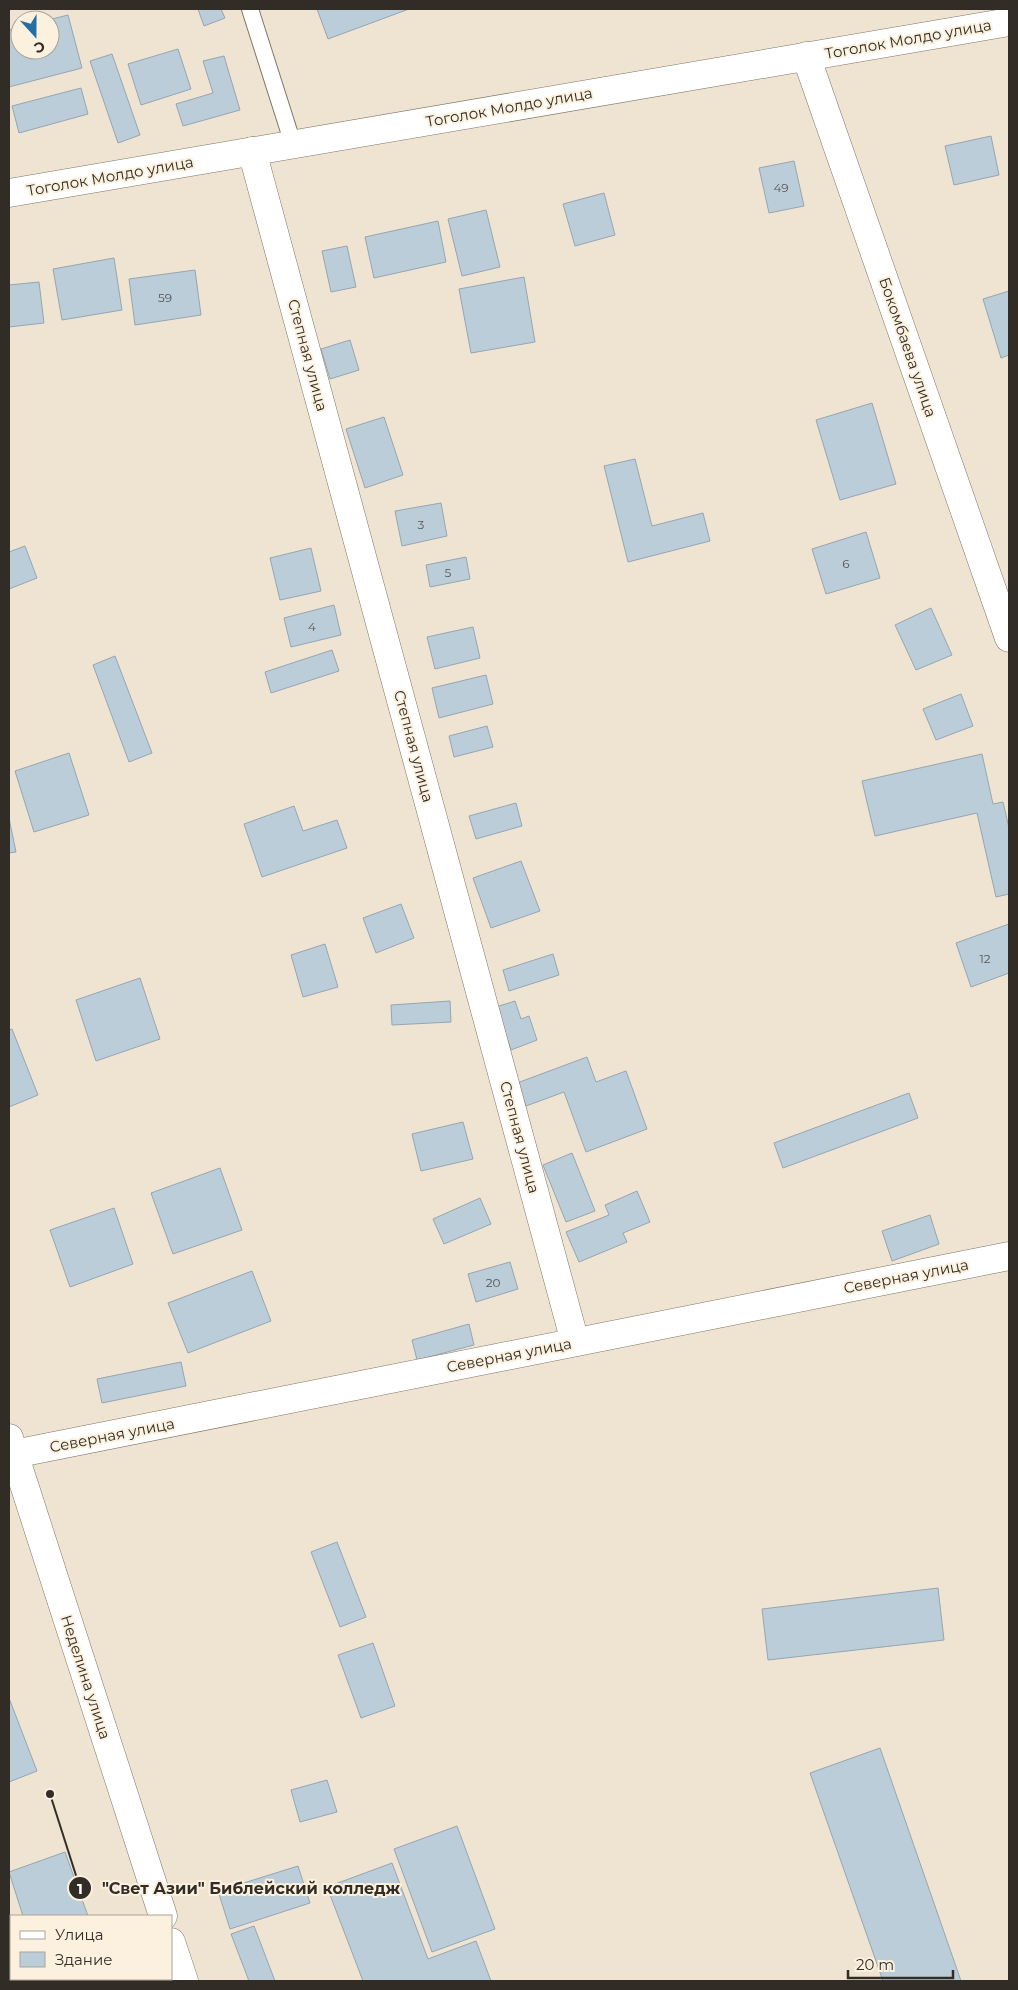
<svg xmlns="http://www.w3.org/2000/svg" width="1018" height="1990" viewBox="0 0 1018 1990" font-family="Montserrat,sans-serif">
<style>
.building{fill:#bccdda;stroke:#95a5b2}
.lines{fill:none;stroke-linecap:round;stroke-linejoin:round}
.lane-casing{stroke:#7f7565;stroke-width:18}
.street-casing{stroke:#7f7565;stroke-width:29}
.lane{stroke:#fff;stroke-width:16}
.street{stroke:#fff;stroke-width:28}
.labels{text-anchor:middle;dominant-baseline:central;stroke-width:4;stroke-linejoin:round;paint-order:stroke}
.number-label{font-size:12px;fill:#545553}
.street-label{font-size:15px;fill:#312d26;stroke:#fcf1df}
.leader{fill:none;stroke:#312d26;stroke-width:2}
.callout-dot{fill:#312d26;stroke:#fcf1df;stroke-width:2}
.mark-label{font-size:15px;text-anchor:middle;font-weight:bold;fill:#fff}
.callout-label{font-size:16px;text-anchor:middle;font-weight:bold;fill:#312d26;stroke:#fcf1df;stroke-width:4;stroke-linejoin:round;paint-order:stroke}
</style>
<rect width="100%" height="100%" fill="#efe4d2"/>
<g class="building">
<path d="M198,9h23l4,9 -21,8z"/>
<path d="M317,9h92l-81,30z"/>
<path d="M68,15l14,53 -73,19v-57l11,-3v23h30v-30h-2z"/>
<path d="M178,49l13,40 -50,16 -13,-41z"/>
<path d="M112,54l28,81 -22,8 -28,-82z"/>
<path d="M224,56l16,54 -57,16 -7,-22 37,-11 -10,-32z"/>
<path d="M81,88l7,26 -69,19 -7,-27z"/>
<path d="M991,136l8,39 -45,10 -9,-39z"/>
<path d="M794,161l10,45 -35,7 -10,-45z"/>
<path d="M604,193l11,42 -40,11 -12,-42z"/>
<path d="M486,210l14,57 -38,9 -14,-57z"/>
<path d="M438,221l8,41 -72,16 -9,-41z"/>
<path d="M347,246l9,41 -25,5 -9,-41z"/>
<path d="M114,258l8,52 -60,10 -9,-51z"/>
<path d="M195,270l6,45 -66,10 -6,-46z"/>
<path d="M524,277l11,65 -64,11 -12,-64z"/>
<path d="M39,282l5,41 -35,4v-42z"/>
<path d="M1009,291v64l-8,3 -18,-59z"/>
<path d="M350,340l9,30 -29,9 -9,-30z"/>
<path d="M872,403l24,81 -56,16 -24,-80z"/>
<path d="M384,417l19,58 -38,13 -19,-59z"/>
<path d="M635,459l17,67 51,-13 7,28 -82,21 -24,-96z"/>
<path d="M441,503l6,33 -45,10 -7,-35z"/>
<path d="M866,532l14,46 -54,16 -14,-45z"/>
<path d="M25,546l12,32 -28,11v-37z"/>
<path d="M311,548l10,43 -41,9 -10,-42z"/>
<path d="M466,557l4,22 -40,8 -4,-22z"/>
<path d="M334,605l7,30 -50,12 -7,-29z"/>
<path d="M931,608l21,47 -36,15 -21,-45z"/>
<path d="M473,627l7,31 -45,11 -8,-32z"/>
<path d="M332,650l7,21 -68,22 -6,-21z"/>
<path d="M115,656l37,97 -23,9 -36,-97z"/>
<path d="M486,675l7,29 -54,14 -7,-30z"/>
<path d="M961,694l12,32 -37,14 -13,-31z"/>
<path d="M487,726l6,21 -39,10 -5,-21z"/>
<path d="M69,753l20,62 -55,17 -19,-61z"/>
<path d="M982,754l11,50 10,-2 6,26v66l-13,3 -19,-84 -102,23 -13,-55z"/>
<path d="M516,803l6,23 -46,13 -7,-23z"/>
<path d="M294,806l9,25 34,-11 10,28 -85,29 -18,-53z"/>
<path d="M9,818l7,34 -7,1z"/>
<path d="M521,861l19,50 -49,17 -18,-50z"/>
<path d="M401,904l13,34 -38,15 -13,-35z"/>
<path d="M1009,924v49l-38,14 -15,-44z"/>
<path d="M325,944l13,43 -35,10 -12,-42z"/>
<path d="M553,954l6,21 -50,16 -6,-21z"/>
<path d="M140,978l20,61 -64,22 -20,-61z"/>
<path d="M450,1001l1,21 -59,3 -1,-20z"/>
<path d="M515,1001l6,18 8,-3 8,24 -26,10 -15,-43z"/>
<path d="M12,1029l26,66 -29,12v-77z"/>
<path d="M587,1057l9,25 30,-11 21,58 -61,23 -22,-60 -38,14 -9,-23z"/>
<path d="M909,1093l9,25 -135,50 -9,-25z"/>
<path d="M463,1122l10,37 -52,12 -9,-37z"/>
<path d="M572,1153l23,58 -29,11 -23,-57z"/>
<path d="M220,1168l22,62 -69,24 -22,-61z"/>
<path d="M637,1191l13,31 -27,11 4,9 -48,20 -13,-30 43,-17 -4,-10z"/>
<path d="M480,1198l11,26 -47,20 -11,-25z"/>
<path d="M114,1208l19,56 -63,23 -20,-57z"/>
<path d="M930,1215l9,29 -47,17 -10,-30z"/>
<path d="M510,1262l8,27 -42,13 -8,-28z"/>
<path d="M252,1271l19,50 -83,32 -20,-50z"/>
<path d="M469,1324l5,21 -57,15 -5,-20z"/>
<path d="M181,1362l5,24 -84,17 -5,-24z"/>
<path d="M337,1542l29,75 -26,10 -29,-75z"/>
<path d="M938,1588l6,52 -176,20 -6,-51z"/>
<path d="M373,1643l22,63 -34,12 -23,-63z"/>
<path d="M9,1698l28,73 -28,11z"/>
<path d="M880,1748l81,233h-78l-73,-208z"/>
<path d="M327,1780l10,32 -37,10 -9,-32z"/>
<path d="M457,1826l38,103 -63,23 -38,-103z"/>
<path d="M65,1852l23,64h-65l-14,-44z"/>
<path d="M392,1863l36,96 48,-18 15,40h-128l-36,-94z"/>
<path d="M298,1866l12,37 -80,26 -12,-38z"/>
<path d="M254,1926l21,55h-26l-18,-47z"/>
</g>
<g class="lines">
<defs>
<path id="lane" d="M250,9l43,135"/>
<g id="street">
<path d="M806,56l203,582"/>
<path d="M252,151l323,1191"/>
<path d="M9,193l1000,-171"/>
<path d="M9,1438l154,478"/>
<path d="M9,1455l1000,-199"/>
<path d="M171,1942l13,39"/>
</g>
</defs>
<use href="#lane" class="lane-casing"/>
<use href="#street" class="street-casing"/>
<use href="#lane" class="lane"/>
<use href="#street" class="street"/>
</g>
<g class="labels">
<g class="number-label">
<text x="781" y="187">49</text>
<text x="165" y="297">59</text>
<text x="421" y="524">3</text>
<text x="846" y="563">6</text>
<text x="448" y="572">5</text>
<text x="312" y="626">4</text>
<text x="985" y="958">12</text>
<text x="493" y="1282">20</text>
</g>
<g class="street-label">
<text transform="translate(908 39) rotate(-10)">Тоголок Молдо улица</text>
<text transform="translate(509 107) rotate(-10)">Тоголок Молдо улица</text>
<text transform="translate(110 176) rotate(-10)">Тоголок Молдо улица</text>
<text transform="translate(908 347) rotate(71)">Бокомбаева улица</text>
<text transform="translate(308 355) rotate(75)">Степная улица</text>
<text transform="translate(414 746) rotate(75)">Степная улица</text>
<text transform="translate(520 1137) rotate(75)">Степная улица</text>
<text transform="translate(906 1276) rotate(-11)">Северная улица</text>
<text transform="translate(509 1355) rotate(-11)">Северная улица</text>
<text transform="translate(112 1435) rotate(-11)">Северная улица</text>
<text transform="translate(86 1677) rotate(72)">Неделина улица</text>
</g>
</g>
<path class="leader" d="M50 1794L80 1888"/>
<g class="callout-dot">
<circle cx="50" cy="1794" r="5"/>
<circle cx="80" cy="1888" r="12"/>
</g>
<g class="mark-label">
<text x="80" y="1894">1</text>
</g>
<g class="callout-label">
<text x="251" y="1894">"Свет Азии" Библейский колледж</text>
</g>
<rect width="1018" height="1990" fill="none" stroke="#312d26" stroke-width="20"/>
<rect x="10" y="1915" width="162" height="65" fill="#fcf1df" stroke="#aba395"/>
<rect x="20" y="1931" width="25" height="8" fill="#ffffff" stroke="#aba395"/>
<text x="55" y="1940" font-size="15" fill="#312d26">Улица</text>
<rect x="20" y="1952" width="25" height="15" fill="#bccdda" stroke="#aba395"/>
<text x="55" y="1965" font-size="15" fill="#312d26">Здание</text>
<g transform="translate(35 35) rotate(159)"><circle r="24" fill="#fcf1df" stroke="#aba395"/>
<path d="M0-4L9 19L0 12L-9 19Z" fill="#2470a3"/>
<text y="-8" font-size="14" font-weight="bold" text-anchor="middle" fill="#312d26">С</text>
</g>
<path d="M848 1970v8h105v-8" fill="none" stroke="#312d26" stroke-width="2.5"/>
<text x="856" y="1970" font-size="15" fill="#312d26" stroke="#fcf1df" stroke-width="4" paint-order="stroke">20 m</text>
</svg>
